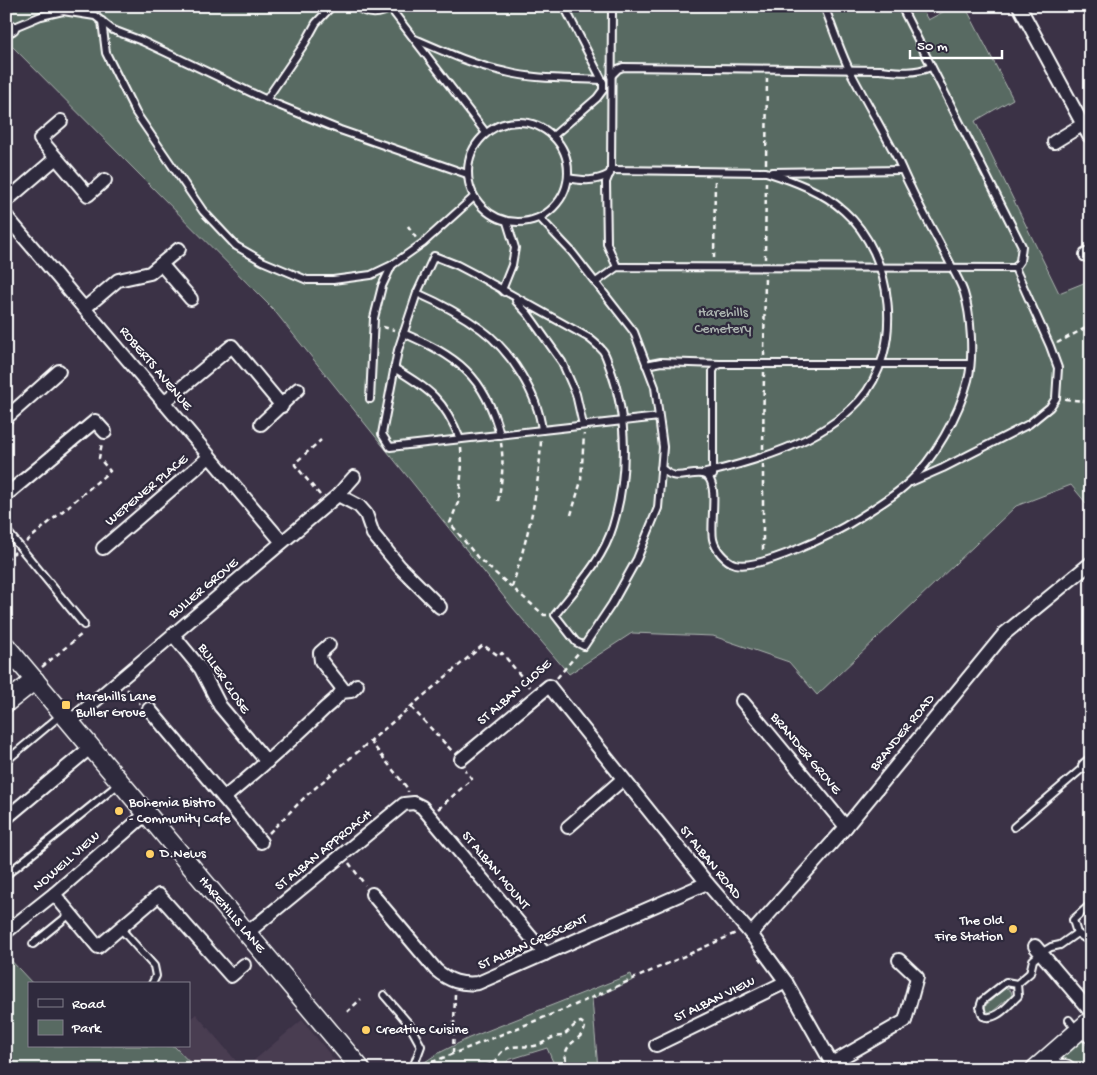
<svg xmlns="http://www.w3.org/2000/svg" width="1097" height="1075" viewBox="0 0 1097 1075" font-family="'Gochi Hand',sans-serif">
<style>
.built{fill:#493c51}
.green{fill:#586a62;stroke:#acb4b0}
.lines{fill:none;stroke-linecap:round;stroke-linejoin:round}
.lane-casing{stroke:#fff;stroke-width:10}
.street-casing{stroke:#fff;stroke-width:16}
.secondary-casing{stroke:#fff;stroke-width:21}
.path{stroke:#fff;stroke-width:2.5;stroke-dasharray:5 4;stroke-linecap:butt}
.lane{stroke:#2f2a3d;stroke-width:6}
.street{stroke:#2f2a3d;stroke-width:12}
.secondary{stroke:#2f2a3d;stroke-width:18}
.poi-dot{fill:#ffd166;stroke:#2f2a3d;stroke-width:2}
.labels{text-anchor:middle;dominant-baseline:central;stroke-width:4.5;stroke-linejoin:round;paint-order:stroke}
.park-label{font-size:14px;fill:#acb4b0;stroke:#2f2a3d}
.street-label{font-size:14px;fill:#fff;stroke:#2f2a3d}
.poi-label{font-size:14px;fill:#fff;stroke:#2f2a3d;text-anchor:start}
</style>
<rect width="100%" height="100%" fill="#3b3246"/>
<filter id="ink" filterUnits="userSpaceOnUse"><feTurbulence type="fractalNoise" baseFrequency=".02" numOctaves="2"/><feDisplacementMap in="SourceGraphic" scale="10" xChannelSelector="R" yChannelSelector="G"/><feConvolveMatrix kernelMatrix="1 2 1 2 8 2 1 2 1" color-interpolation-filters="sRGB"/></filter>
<g filter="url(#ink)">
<g class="built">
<path d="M196,1014l47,55h-47l-22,-23h15v-26z"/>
<path d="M302,1020l40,49h-98z"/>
</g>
<g class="green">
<path d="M6,6h914l8,14 26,-14h11l48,93 -38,22 84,172 32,-13v229l-20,-24 -55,21 -199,189 -28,-33 -76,-26 -81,-3 -63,41 -56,-66 -240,-299 -267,-269z"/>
<path d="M6,955l27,29h-4v62h145l22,23h-190z"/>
<path d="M631,974l2,6 -41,19 6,70h-42l-9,-21 -39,12v2l-20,7h-74l23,-15 32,-16z"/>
<path d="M1007,988l4,3 1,4 -20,17h-5l-2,-2 1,-5 18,-16z"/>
<path d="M1080,1038l11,13v6l-5,12 -39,-4z"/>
</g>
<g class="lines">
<defs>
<g id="lane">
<path d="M356,6c12,10 24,9 37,1"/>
<path d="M612,6l-1,164 -5,12 1,62 10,23"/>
<path d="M901,6l121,240 -2,15 -5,7 35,78 8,22 -2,30 -6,9 -21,17 -86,44 -32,14"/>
<path d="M391,9l95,124"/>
<path d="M102,21l4,32 30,60 67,98 33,35 26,15 45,19h26l38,-5 21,-10 -10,21 -8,32 -4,81"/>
<path d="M12,28l29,-12 22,-5 32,5 18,14 29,11 129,61 69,28 127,44"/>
<path d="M415,39c30,13 59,26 91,33 31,8 64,6 96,8"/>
<path d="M611,76l7,-7 5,-2 257,3c19,2 33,4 51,-3"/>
<path d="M266,100l39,-57 11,-20 16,-17"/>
<circle cx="518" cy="172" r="50"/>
<path d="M553,136l44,-38 6,-8v-8l-39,-76"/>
<path d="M611,170l155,2c28,9 56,19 78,39 50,44 61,139 15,190 -39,42 -104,60 -157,73"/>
<path d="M772,172l130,-2"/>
<path d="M568,178c16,3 27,4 42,-4"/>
<path d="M540,218l31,33 63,81 21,55 8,60 -5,61 -21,51 -25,45 -28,42 -8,-4 -21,-27c21,-27 48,-55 58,-89 15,-49 15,-109 -3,-158 -2,-5 -4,-13 -7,-17 -4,-5 -9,-9 -14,-13l-111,-62 -21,-11 -23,-9 -17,37 -19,57 -16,84 8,13c90,-10 179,-20 269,-30"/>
<path d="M392,265l31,-22 51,-46"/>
<path d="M596,282l21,-15 398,1"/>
<path d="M504,292l-2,-2 10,-25 3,-17 -8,-26"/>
<path d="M417,293c23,10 45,22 64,36 29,21 57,65 61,101"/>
<path d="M516,301l12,13 34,48 14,32 7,31"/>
<path d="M403,333c53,23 82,42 97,102"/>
<path d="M646,365l15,-3 59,2"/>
<path d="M394,368c36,22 50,31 66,71"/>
<path d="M661,468c3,2 7,6 11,7 11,4 29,-7 37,3 9,12 1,46 4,61 2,10 12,22 22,25 26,6 99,-30 122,-45 17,-11 35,-21 50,-35 27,-24 52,-69 61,-104 6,-23 3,-65 -4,-87 -3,-10 -9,-19 -13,-28 -13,-26 -28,-51 -40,-77 -6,-11 -10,-22 -15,-32 -15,-29 -31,-56 -46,-85 -10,-20 -17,-43 -26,-65"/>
<path d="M713,475v-104l3,-5 5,-2h249"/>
<path d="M6,530l78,95"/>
<path d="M6,761l55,-46"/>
<path d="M1014,827l71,-61"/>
<path d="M6,875l114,-92"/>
<path d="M1091,904l-18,16 4,13 9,6 5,-4"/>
<path d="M120,928l34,38 2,10 -4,8"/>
<path d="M33,944l37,-30"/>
<path d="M1006,982l11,2 1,12c-9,8 -22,26 -35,20l-3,-9 2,-6z"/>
<path d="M1017,984l13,-11 3,-13 8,-7 10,-6 9,-2 17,-12"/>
<path d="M384,995l25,29 12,22 -7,19 -4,4"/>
<path d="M1069,1020l9,12 13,9"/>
</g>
<g id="street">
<path d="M1019,6l70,130"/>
<path d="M6,31l6,-3"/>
<path d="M61,121l-21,18 48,56 17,-15"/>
<path d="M1054,142l28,-17"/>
<path d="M6,201l50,-43"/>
<path d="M6,216l276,326"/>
<path d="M1086,255l5,-2"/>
<path d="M161,264l30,35"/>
<path d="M85,308l33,-28 32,-7 29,-24"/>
<path d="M163,403l69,-57 50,60"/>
<path d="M6,418l53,-47"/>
<path d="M261,424l37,-35"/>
<path d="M6,495l89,-74 10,11"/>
<path d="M338,495l21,11 7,8 7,20 27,33 40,40"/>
<path d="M103,548l106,-91"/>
<path d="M173,635l28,34 19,37 47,56"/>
<path d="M341,692l10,-1 6,-6"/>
<path d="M742,701l104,126"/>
<path d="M149,709l112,133"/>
<path d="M70,722l268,-227 16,-18"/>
<path d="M461,759l88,-73 158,197 44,51 35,48 49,87"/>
<path d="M1085,766l6,-5"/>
<path d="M224,798c34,-28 67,-57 98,-87 9,-9 15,-11 21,-22l-22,-28 -1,-8 9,-8"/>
<path d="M6,818l85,-71"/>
<path d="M568,827l55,-48"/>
<path d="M54,894l44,53 61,-52 72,81 13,-11"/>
<path d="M372,894l64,76c13,11 25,15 42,13l229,-100"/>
<path d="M6,932l48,-38 93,-81"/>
<path d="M247,933l157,-129 10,-1 8,4 123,147"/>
<path d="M751,934l95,-107 158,-193 87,-71"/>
<path d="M1035,946l56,66"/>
<path d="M656,1045l130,-63"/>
<path d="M832,1063l73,-42 12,-44 -18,-17"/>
</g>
<g id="secondary">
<path id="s1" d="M6,646l355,423"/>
<path d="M6,703l29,-23"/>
<path d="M1035,1069l56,-49"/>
<path d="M1047,1069h19"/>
</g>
</defs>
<use href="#lane" class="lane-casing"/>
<use href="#street" class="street-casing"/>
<use href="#secondary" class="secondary-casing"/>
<g class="path">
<path d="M766,164l1,-87"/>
<path d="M408,226l8,12"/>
<path d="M714,258l1,-79"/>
<path d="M765,259l1,-77"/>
<path d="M383,327l11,3"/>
<path d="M1057,343l34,-18"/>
<path d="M764,356l1,-82"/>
<path d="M1065,399l26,3"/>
<path d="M461,448l1,16 -3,36 -9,23 28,35 66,57h3"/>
<path d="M763,449l1,-77"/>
<path d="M763,464v87"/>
<path d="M320,495l-25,-30v-2l26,-23"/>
<path d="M498,501c4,-20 6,-38 3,-58"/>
<path d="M571,515l10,-34 3,-47"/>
<path d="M26,542l84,-71 -11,-13 3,-15"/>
<path d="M6,560l9,-8"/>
<path d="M512,587c16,-51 27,-94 29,-148"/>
<path d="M42,667l40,-33"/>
<path d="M557,678l22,-26"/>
<path d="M127,689l13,15"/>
<path d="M411,707l42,45"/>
<path d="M370,741l38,48v3"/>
<path d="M438,809l34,-30 -7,-9"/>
<path d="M269,833l38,-38 176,-150 16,11 3,-3 28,34"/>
<path d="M349,863l16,22"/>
<path d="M347,1012l14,-13"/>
<path d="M453,1053l2,-59"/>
<path d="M494,1063c11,-21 20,-15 40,-17 11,-2 15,-10 29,-10l14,-13 4,-1 4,3c0,14 -16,15 -19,27 -1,5 0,11 1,17"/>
<path d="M1078,1063l8,5"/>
<path d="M423,1064l12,-3 140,-56 161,-72"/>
<path d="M478,1069l20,-8"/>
</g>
<use href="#lane" class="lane"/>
<use href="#street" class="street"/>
<use href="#secondary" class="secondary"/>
</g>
</g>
<g class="poi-dot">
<rect x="61" y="700" width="10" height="10" rx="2.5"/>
<circle cx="119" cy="811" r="5"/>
<circle cx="150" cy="854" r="5"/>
<circle cx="1013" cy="929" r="5"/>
<circle cx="366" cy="1030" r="5"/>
</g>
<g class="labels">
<g class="park-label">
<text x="723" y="313">Harehills<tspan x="723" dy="16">Cemetery</tspan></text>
</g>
<g class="street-label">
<text transform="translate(155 369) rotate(50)">ROBERTS AVENUE</text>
<text transform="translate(147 491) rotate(-40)">WEPENER PLACE</text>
<text transform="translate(204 589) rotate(-40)">BULLER GROVE</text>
<text transform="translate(223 679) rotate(56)">BULLER CLOSE</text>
<text transform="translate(515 693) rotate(-41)">ST ALBAN CLOSE</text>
<text transform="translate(903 733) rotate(-51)">BRANDER ROAD</text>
<text transform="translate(805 754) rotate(50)">BRANDER GROVE</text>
<text transform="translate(324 851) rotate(-39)">ST ALBAN APPROACH</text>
<text transform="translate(67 862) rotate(-41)">NOWELL VIEW</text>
<text transform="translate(710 863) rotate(51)">ST ALBAN ROAD</text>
<text transform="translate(495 871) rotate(50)">ST ALBAN MOUNT</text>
<text stroke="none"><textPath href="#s1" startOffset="351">HAREHILLS LANE</textPath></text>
<text transform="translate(533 943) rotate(-24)">ST ALBAN CRESCENT</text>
<text transform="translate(715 1000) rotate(-26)">ST ALBAN VIEW</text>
</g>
<g class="poi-label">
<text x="76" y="697">Harehills Lane<tspan x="76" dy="16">Buller Grove</tspan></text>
<text x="129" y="803">Bohemia Bistro<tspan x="129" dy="16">- Community Cafe</tspan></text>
<text x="160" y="854">D.News</text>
<text x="1003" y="921" text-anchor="end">The Old<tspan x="1003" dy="16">Fire Station</tspan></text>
<text x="376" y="1030">Creative Cuisine</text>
</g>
</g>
<rect width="1097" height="1075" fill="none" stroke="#2f2a3d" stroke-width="25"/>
<rect x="12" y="12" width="1072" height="1050" fill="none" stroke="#fff" stroke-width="2" filter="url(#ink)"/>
<rect x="28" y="982" width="162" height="65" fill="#2f2a3d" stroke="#827f8b"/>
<rect x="38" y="999" width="25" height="8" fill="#2f2a3d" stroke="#827f8b"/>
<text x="72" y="1008" font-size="15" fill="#ffffff">Road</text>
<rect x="38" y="1020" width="25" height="15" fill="#586a62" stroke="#827f8b"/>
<text x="72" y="1032" font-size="15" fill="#ffffff">Park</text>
<path d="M910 50v8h92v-8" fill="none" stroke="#ffffff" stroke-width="2.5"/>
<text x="917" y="50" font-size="15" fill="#ffffff" stroke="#2f2a3d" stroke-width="4" paint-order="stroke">50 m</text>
</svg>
